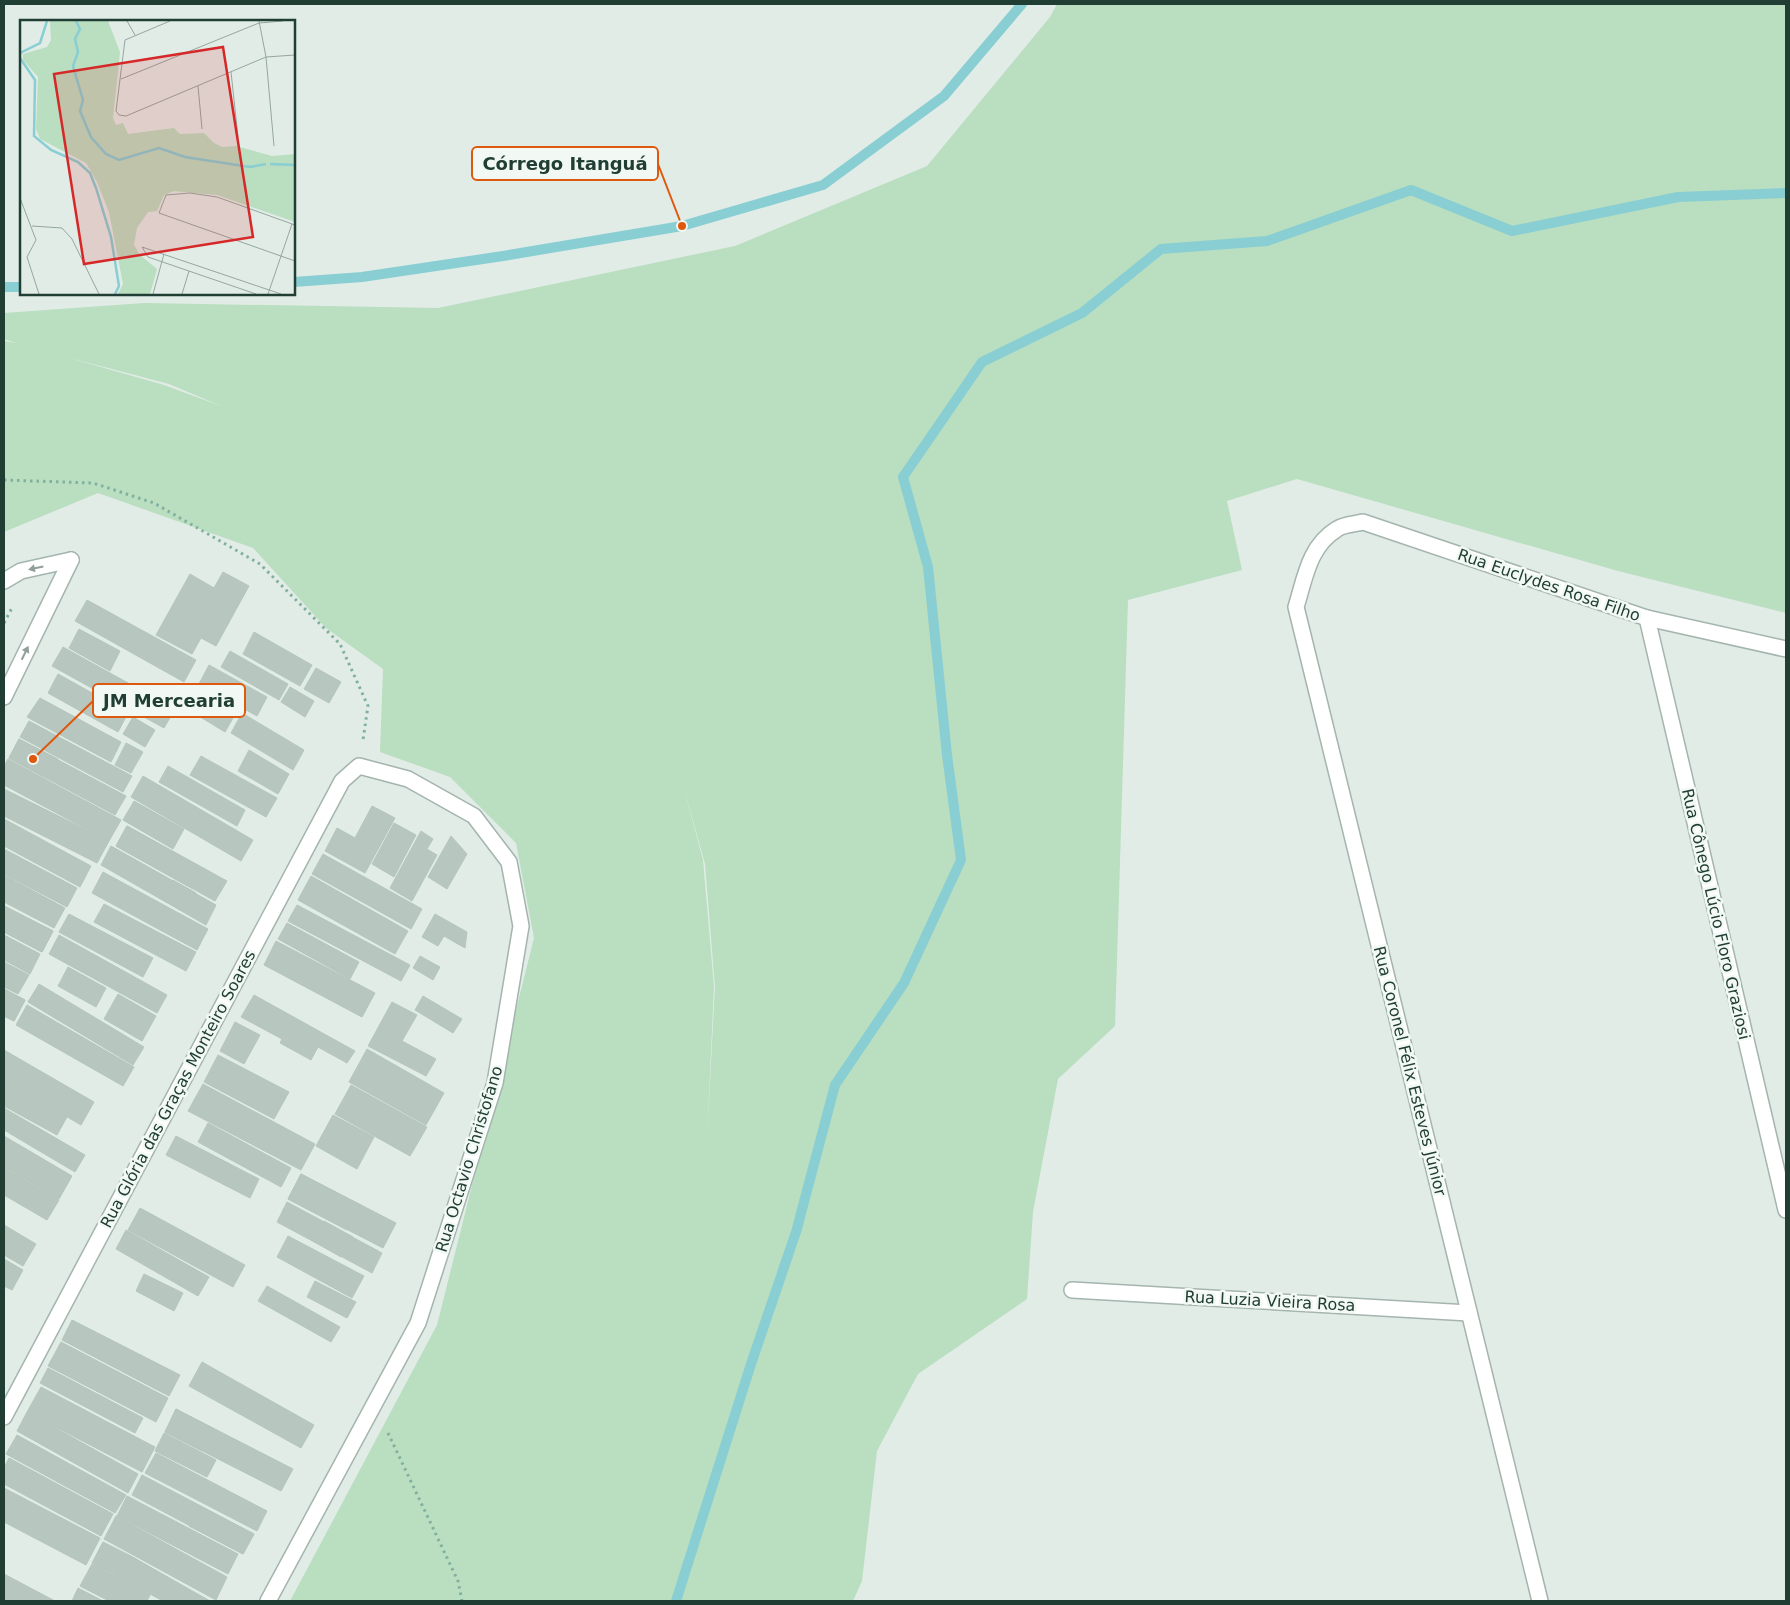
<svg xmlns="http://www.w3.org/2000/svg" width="1790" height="1605" viewBox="0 0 1790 1605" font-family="'DejaVu Sans',sans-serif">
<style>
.green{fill:#badec0;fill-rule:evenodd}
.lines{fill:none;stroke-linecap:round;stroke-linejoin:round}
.stream{stroke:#88ced3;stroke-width:10}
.building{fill:#b7c7bf;stroke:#b4c6bd}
.minor-casing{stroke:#a4b4ae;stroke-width:18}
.path{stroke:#81b19e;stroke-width:3;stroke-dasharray:2.5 4;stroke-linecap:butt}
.minor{stroke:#fff;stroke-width:15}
.oneway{fill:#909e9a}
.labels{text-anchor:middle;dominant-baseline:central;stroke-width:5;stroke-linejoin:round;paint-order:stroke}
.street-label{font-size:16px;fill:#213e34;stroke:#f2f9f5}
.inset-river{fill:none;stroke:#88ced3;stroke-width:2.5}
.inset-road{fill:none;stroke:#94a69f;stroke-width:1}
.view{fill:#d62828;fill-opacity:0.15;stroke:#d62828;stroke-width:2.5}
.inset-edge{fill:none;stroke:#213e34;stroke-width:2.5}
.leader{fill:none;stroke:#de580e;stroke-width:2}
.callout-dot{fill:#de580e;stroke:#f2f9f5;stroke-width:2}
.callout{fill:#f2f9f5;stroke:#de580e;stroke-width:2}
.callout-label{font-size:18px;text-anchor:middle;font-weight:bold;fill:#213e34}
</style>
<rect width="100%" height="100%" fill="#e1ece7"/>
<path class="green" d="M1057,4h729v609l-168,-42 -321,-92 -70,22 15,69 -114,30 -13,426 -57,53 -25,133 -6,87 -109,75 -41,77 -15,130 -9,20h-563l147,-276 97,-387 -18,-95 -66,-66 -70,-25 3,-83 -57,-41 -73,-80 -155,-55 -94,39v-191l12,2 -12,-4v-26l140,-10 294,5 297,-62 192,-80 123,-149zM66,357l103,27 52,22 -57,-21zM682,781l23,83 10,123 -8,152 7,-152 -11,-127z"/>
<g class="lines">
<g class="stream">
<path d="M294,282l68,-5 141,-21 179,-30 141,-41 121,-89 78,-92"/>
<path d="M4,287h17"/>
<path d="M676,1601l75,-237 45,-132 39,-147 69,-102 57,-123 -14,-105 -19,-188 -25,-90 79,-115 100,-49 79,-64 106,-8 144,-51 101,41 166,-34 108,-4"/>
</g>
</g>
<g class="building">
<path d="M223,572l26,14 -33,60 -15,-8 -9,16 -36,-19 34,-61 24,14z"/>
<path d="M87,600l109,60 -12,22 -109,-61z"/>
<path d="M79,629l41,22 -10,20 -41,-23z"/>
<path d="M254,632l58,33 -12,21 -57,-32z"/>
<path d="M63,647l112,62 -11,19 -112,-62z"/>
<path d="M230,651l58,33 -9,16 -58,-33z"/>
<path d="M209,665l58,32 -10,19 -58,-32z"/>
<path d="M316,668l25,14 -12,21 -25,-14z"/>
<path d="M58,674l70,39 -10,19 -70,-39z"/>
<path d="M196,687l41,24 -12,21 -41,-25z"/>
<path d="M290,687l24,14 -9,16 -24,-15z"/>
<path d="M40,698l81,44 -10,20 -84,-45z"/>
<path d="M242,713l62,37 -11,20 -62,-37z"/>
<path d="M133,717l22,13 -10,17 -22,-13z"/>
<path d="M29,721l103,55 -9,16 -103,-55z"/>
<path d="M19,739l107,57 -11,19 -106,-57z"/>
<path d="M19,739l39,20 -10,20 -39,-21z"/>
<path d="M126,743l17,9 -12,21 -16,-8z"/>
<path d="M249,750l40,24 -11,20 -40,-23z"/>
<path d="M201,756l76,42 -11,19 -76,-42z"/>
<path d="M8,759l113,61 -12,21 -105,-56v-19z"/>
<path d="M168,766l77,44 -8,16 -78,-44z"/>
<path d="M143,776l110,64 -12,21 -110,-64z"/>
<path d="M4,789l105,52 -12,22 -93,-47z"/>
<path d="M134,801l50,28 -11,20 -50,-29z"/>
<path d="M372,806l23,12 -30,55 -40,-22 12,-23 18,10z"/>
<path d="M4,819l87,47 -11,21 -76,-41z"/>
<path d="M394,823l22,12 -22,42 -22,-13z"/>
<path d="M127,826l100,55 -12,20 -99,-55z"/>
<path d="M127,826l77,43 -11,20 -77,-43z"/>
<path d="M421,831l12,8 -6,10 10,6 -25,46 -22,-13z"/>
<path d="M451,836l16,18 -20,35 -19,-12z"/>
<path d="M111,846l105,59 -10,20 -105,-60z"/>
<path d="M4,849l73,39 -10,19 -63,-33z"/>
<path d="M323,854l99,55 -11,20 -99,-55z"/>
<path d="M103,872l105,57 -11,21 -105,-57z"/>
<path d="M4,875l61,33 -11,20 -50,-26z"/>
<path d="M311,876l97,55 -13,23 -97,-54z"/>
<path d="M173,880l23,13 -11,19 -23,-13z"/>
<path d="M104,904l92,48 -10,19 -92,-49z"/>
<path d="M297,905l113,60 -9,16 -113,-60z"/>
<path d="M4,906l49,25 -11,21 -38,-20z"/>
<path d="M4,906l49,25 -11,21 -38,-20z"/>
<path d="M69,914l84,44 -10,19 -84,-45z"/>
<path d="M435,914l32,18 -2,16 -21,-12 -6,10 -16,-9z"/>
<path d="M287,923l72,39 -9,17 -72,-40z"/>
<path d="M4,935l36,19 -10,20 -26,-14z"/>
<path d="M59,935l108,60 -10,18 -108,-59z"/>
<path d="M276,941l99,52 -13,24 -98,-52z"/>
<path d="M420,956l20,11 -7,13 -20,-12z"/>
<path d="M4,962l25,13 -11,19 -14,-7z"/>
<path d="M68,967l38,21 -10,19 -38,-21z"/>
<path d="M39,984l105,63 -11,18 -105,-63z"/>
<path d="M4,989l21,11 -11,21 -10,-5z"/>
<path d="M4,989l21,11 -11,21 -10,-5z"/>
<path d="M118,994l38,22 -14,25 -38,-22z"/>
<path d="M254,995l101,56 -8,12 -29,-16 -7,13 -31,-17 2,-4 -41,-22z"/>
<path d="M423,996l39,23 -9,14 -38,-23z"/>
<path d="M392,1002l25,13 -15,26 34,18 -10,17 -58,-30z"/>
<path d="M27,1005l107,62 -11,19 -107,-61z"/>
<path d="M235,1022l25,13 -16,29 -24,-13z"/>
<path d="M367,1049l77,44 -18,32 -77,-43z"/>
<path d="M4,1050l90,52 -13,23 -77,-45z"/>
<path d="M218,1055l71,37 -15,27 -70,-37z"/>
<path d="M4,1081l63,36 -10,18 -53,-29z"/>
<path d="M203,1084l112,60 -14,26 -113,-59z"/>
<path d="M351,1085l76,42 -17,29 -75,-42z"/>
<path d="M4,1108l81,47 -10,17 -71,-42z"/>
<path d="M333,1115l41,22 -17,32 -41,-23z"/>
<path d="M208,1123l83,45 -10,19 -83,-45z"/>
<path d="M4,1136l68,40 -13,23 -55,-32z"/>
<path d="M176,1136l83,43 -9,19 -84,-43z"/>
<path d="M4,1168l55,32 -12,20 -43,-25z"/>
<path d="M301,1174l95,49 -13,25 -95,-49z"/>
<path d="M301,1174l59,31 -13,25 -59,-31z"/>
<path d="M287,1202l95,51 -10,20 -95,-51z"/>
<path d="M140,1208l105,57 -12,22 -105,-57z"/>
<path d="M324,1221l29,16 -12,20 -28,-16z"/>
<path d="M4,1225l32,19 -13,22 -19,-11z"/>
<path d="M126,1230l83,47 -11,19 -82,-47z"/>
<path d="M288,1236l76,40 -12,22 -75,-41z"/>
<path d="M4,1259l19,11 -11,20 -8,-4z"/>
<path d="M144,1274l39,19 -9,18 -38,-20z"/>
<path d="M315,1281l41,21 -9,16 -40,-21z"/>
<path d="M267,1286l73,41 -9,15 -73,-41z"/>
<path d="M72,1320l108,55 -11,21 -107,-56z"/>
<path d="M61,1342l107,56 -12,24 -108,-56z"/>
<path d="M202,1362l112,63 -13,23 -112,-62z"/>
<path d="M48,1368l95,50 -8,15 -95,-50z"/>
<path d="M41,1387l114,60 -13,25 -115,-60z"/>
<path d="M176,1409l117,60 -12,22 -116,-59z"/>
<path d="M176,1409l38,20 -12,22 -37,-19z"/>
<path d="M27,1412l111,62 -10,19 -111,-62z"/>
<path d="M164,1433l52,27 -9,17 -52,-26z"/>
<path d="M17,1435l109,60 -11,18 -109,-59z"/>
<path d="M156,1453l111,58 -10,20 -112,-58z"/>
<path d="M9,1458l104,56 -12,22 -97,-52v-16z"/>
<path d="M142,1475l112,59 -11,20 -111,-59z"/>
<path d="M4,1488l96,50 -14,27 -82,-43z"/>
<path d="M127,1496l111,58 -10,20 -111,-58z"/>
<path d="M199,1506l55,28 -11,20 -54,-28z"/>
<path d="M116,1516l111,61 -11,23 -112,-61z"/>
<path d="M103,1542l26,13 81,46h-47l-71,-38z"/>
<path d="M129,1555l29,17 -12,20 -29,-16z"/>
<path d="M92,1564l58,31 -3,6h-38l-29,-15z"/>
<path d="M4,1574l51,27h-51z"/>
<path d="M78,1588l25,13h-31z"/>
</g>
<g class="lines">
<defs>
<g id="minor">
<path d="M4,581l17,-10 50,-11"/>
<path d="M1647,618l139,592"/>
<path d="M4,697l67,-137"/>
<path d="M1072,1290l397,23"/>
<path d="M4,1417l338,-636 17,-15 49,13 66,37 35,46 12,64 -26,157 -77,240 -150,278"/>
<path d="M1540,1601l-244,-994c9,-29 13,-61 41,-78 7,-5 19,-5 26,-7l284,96 139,31"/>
</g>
</defs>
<use href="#minor" class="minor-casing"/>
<g class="path">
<path d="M4,480l89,3 61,20 106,61 80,80 28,62 -5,34"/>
<path d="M4,623l9,-17"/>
<path d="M388,1433l70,148 4,20"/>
</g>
<use href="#minor" class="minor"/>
</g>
<defs><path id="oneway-solid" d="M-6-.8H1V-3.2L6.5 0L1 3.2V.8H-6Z" transform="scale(1.25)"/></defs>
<g class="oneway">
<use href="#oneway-solid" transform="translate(36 568) rotate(168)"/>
<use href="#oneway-solid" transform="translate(25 653) rotate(-64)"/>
</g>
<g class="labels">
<g class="street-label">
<text transform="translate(1549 585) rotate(19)">Rua Euclydes Rosa Filho</text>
<text transform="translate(1716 914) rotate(77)">Rua Cônego Lúcio Floro Graziosi</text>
<text transform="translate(1410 1071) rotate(76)">Rua Coronel Félix Esteves Júnior</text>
<text transform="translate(178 1089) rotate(-62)">Rua Glória das Graças Monteiro Soares</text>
<text transform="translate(469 1159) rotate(-73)">Rua Octavio Christofano</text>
<text transform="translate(1270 1301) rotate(3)">Rua Luzia Vieira Rosa</text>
</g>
</g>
<g transform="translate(20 20)">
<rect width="275" height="275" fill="#e1ece7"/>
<path d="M30,1h58l12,31 -7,66 3,7 7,-2 5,11 46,-6 6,6 24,-1 10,10 8,4 14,-1 36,10 23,-2v68l-78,-27 -43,-4 -10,4 -7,16 -9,1 -11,16 -3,17 6,10 17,14 -7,25h-32l5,-10 -14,-72 -12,-30 -11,-19 -46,-24 -4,-10 2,-52 -15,-17v-6l24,-7 4,-7z" fill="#badec0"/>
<path class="inset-river" d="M56,1l4,8 -5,10 3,13 -5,14 10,34 -3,11 11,26 15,17 13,6 40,-12 26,9 65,10 16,-3M0,33l20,-10 7,-22M0,38l15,22 -1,56 17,14 27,12 12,11 6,15 15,49 8,49 -4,8M250,144l25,1"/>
<path class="inset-road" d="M107,1l8,14M150,1l-45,19 -9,71 3,4 7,1 140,-59 29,-2M239,1l7,36 8,89M211,52l7,65M101,59l138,-56 24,-2M178,66l4,43M0,178l16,42 -9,17 12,37M275,205l-78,-28 -27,-4 -24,2 -7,18 136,48M12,206l30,2 10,11 27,55M122,227l139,47M122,227l6,10 108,37M133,274l11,-40M162,274l7,-23M248,274l24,-70"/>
<path class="view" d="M203,27l30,190 -169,27 -30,-190z"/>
<rect width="275" height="275" class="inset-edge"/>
</g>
<path class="leader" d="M682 226L658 164M33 759L93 701"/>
<g class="callout-dot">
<circle cx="682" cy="226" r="5"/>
<circle cx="33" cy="759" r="5"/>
</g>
<g class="callout">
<rect x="472" y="147" width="186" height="33" rx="5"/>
<rect x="93" y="684" width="152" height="33" rx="5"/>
</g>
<g class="callout-label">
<text x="565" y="170">Córrego Itanguá</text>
<text x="169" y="707">JM Mercearia</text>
</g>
<rect width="1790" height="1605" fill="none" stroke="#213e34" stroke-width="10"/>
</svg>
